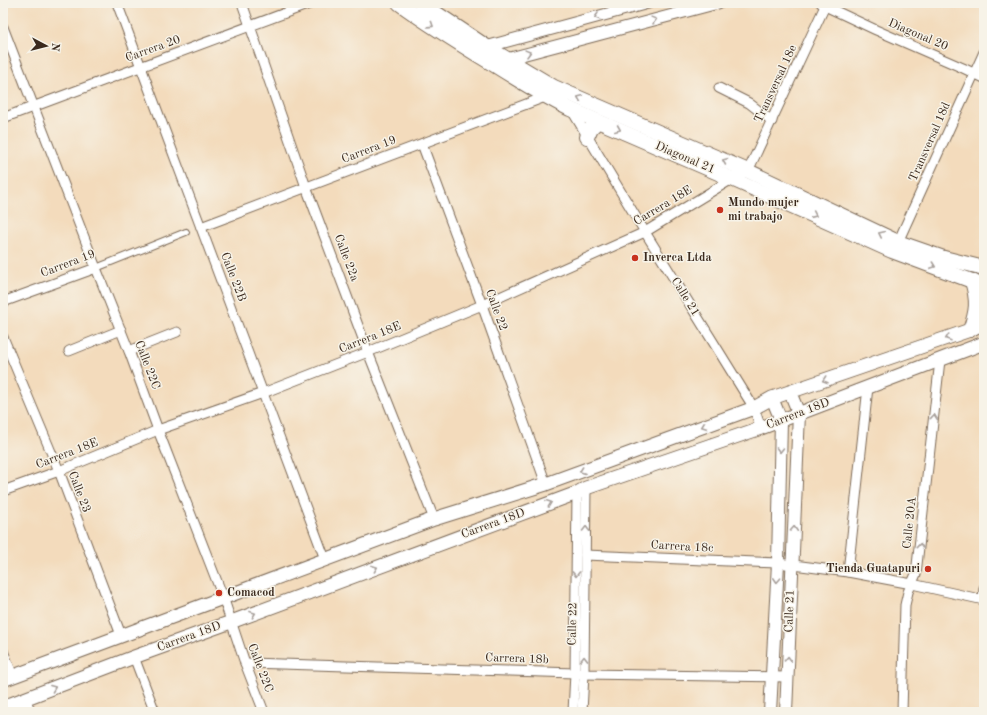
<svg xmlns="http://www.w3.org/2000/svg" width="987" height="715" viewBox="0 0 987 715" font-family="'Old Standard TT',serif">
<style>
.lines{fill:none;stroke-linecap:round;stroke-linejoin:round}
.pedestrian-casing{stroke:#7b6855;stroke-width:8}
.minor-casing{stroke:#7b6855;stroke-width:11}
.tertiary-casing{stroke:#7b6855;stroke-width:13}
.secondary-casing{stroke:#7b6855;stroke-width:14}
.primary-casing{stroke:#7b6855;stroke-width:15}
.trunk-casing{stroke:#7b6855;stroke-width:16}
.pedestrian{stroke:#fff;stroke-width:6}
.minor{stroke:#fff;stroke-width:9}
.tertiary{stroke:#fff;stroke-width:11}
.secondary{stroke:#fff;stroke-width:12}
.primary{stroke:#fff;stroke-width:13}
.trunk{stroke:#fff;stroke-width:14}
.oneway{stroke:#a79f9a}
.poi-dot{fill:#c8321e;stroke:#f7f3e8;stroke-width:1.5}
.labels{text-anchor:middle;dominant-baseline:central;stroke-width:3;stroke-linejoin:round;paint-order:stroke}
.street-label{font-size:12px;fill:#3b2a1e;stroke:#f7f3e8}
.poi-label{font-size:12px;font-weight:bold;fill:#3b2a1e;stroke:#f7f3e8;text-anchor:start}
</style>
<rect width="100%" height="100%" fill="#f7f3e8"/>
<filter id="ink" filterUnits="userSpaceOnUse"><feTurbulence type="fractalNoise" baseFrequency=".025" numOctaves="2"/><feDisplacementMap in="SourceGraphic" scale="8" xChannelSelector="R" yChannelSelector="G"/><feConvolveMatrix kernelMatrix="1 2 1 2 8 2 1 2 1" color-interpolation-filters="sRGB"/></filter>
<filter id="wash" filterUnits="userSpaceOnUse"><feTurbulence type="fractalNoise" baseFrequency=".012" numOctaves="4" result="noise"/><feDisplacementMap in="SourceGraphic" scale="16" xChannelSelector="R" yChannelSelector="G"/><feGaussianBlur stdDeviation="0.9" result="paint"/><feColorMatrix in="noise" values="0 0 0 0 0 0 0 0 0 0 0 0 0 0 0 0 0 1.4 0 .05"/><feComposite in="paint" operator="in"/></filter>
<g filter="url(#wash)">
<rect width="100%" height="100%" fill="#f3dbbc"/>
</g>
<g filter="url(#ink)">
<g class="lines">
<defs>
<path id="pedestrian" d="M96,268l90,-36"/>
<g id="minor">
<path d="M117,3l208,556"/>
<path d="M242,3l64,184 62,165 66,167"/>
<path d="M821,3l4,3 51,24 87,38 21,10"/>
<path d="M3,27l93,241 33,83 29,79 65,167 22,66 19,49"/>
<path d="M719,88l30,15 23,18"/>
<path d="M571,109l74,123 109,176 7,20"/>
<path d="M3,118l309,-115"/>
<path d="M422,144l60,161 64,179"/>
<path d="M201,227l344,-130"/>
<path d="M898,242l86,-190"/>
<path d="M3,302l93,-34"/>
<path d="M3,337l56,134 62,164"/>
<path d="M69,351l52,-21"/>
<path d="M129,351l48,-19"/>
<path d="M3,491l56,-20 99,-41 105,-37 105,-41 114,-47 163,-73 87,-53 16,-8 77,-165"/>
<path d="M585,555l193,8 70,9 64,12 72,16"/>
<path d="M848,572l20,-185"/>
<path d="M983,600l1,-12"/>
<path d="M3,651l10,25"/>
<path d="M134,657l21,55"/>
<path d="M245,663l330,10 9,1 204,3"/>
<path d="M25,699l6,13"/>
<path d="M573,712l2,-39 2,-180"/>
<path d="M582,712l2,-38 2,-186"/>
<path d="M902,712l3,-107 3,-13 8,-18 24,-214"/>
</g>
<g id="tertiary">
<path d="M482,48l166,-45"/>
<path d="M503,60l215,-57"/>
</g>
<g id="secondary">
<path d="M770,712l8,-149 3,-143 -9,-22"/>
<path d="M786,712l13,-298 -9,-22"/>
</g>
<g id="primary">
<path d="M3,680l431,-161 112,-35 208,-76 18,-10 198,-68 14,-7"/>
<path d="M3,707l131,-50 97,-35 346,-129 9,-5 175,-60 223,-85"/>
</g>
<g id="trunk">
<path d="M399,3c30,22 61,41 92,60 27,17 51,32 79,46l162,70 160,72 80,30 12,6"/>
<path d="M421,3l66,44 67,40 194,84 150,71 46,16 40,10"/>
<path d="M587,137l4,-9 7,-7"/>
<path d="M970,330c7,-19 8,-29 2,-49"/>
</g>
</defs>
<use href="#pedestrian" class="pedestrian-casing"/>
<use href="#minor" class="minor-casing"/>
<use href="#tertiary" class="tertiary-casing"/>
<use href="#secondary" class="secondary-casing"/>
<use href="#primary" class="primary-casing"/>
<use href="#trunk" class="trunk-casing"/>
<use href="#pedestrian" class="pedestrian"/>
<use href="#minor" class="minor"/>
<use href="#tertiary" class="tertiary"/>
<use href="#secondary" class="secondary"/>
<use href="#primary" class="primary"/>
<use href="#trunk" class="trunk"/>
</g>
<defs><path id="oneway-chevron" d="M-2-3.5L2.5 0L-2 3.5" fill="none" stroke-width="1.6" stroke-linecap="round" stroke-linejoin="round"/></defs>
<g class="oneway">
<use href="#oneway-chevron" transform="translate(597 17) rotate(165)"/>
<use href="#oneway-chevron" transform="translate(654 20) rotate(-15)"/>
<use href="#oneway-chevron" transform="translate(431 25) rotate(33)"/>
<use href="#oneway-chevron" transform="translate(528 53) rotate(-15)"/>
<use href="#oneway-chevron" transform="translate(580 98) rotate(-157)"/>
<use href="#oneway-chevron" transform="translate(618 129) rotate(23)"/>
<use href="#oneway-chevron" transform="translate(725 161) rotate(-157)"/>
<use href="#oneway-chevron" transform="translate(814 215) rotate(24)"/>
<use href="#oneway-chevron" transform="translate(881 234) rotate(-155)"/>
<use href="#oneway-chevron" transform="translate(933 266) rotate(20)"/>
<use href="#oneway-chevron" transform="translate(948 338) rotate(161)"/>
<use href="#oneway-chevron" transform="translate(825 380) rotate(161)"/>
<use href="#oneway-chevron" transform="translate(934 417) rotate(-84)"/>
<use href="#oneway-chevron" transform="translate(704 426) rotate(160)"/>
<use href="#oneway-chevron" transform="translate(780 450) rotate(91)"/>
<use href="#oneway-chevron" transform="translate(582 471) rotate(160)"/>
<use href="#oneway-chevron" transform="translate(549 503) rotate(-20)"/>
<use href="#oneway-chevron" transform="translate(586 529) rotate(-89)"/>
<use href="#oneway-chevron" transform="translate(794 529) rotate(-87)"/>
<use href="#oneway-chevron" transform="translate(920 546) rotate(-84)"/>
<use href="#oneway-chevron" transform="translate(375 568) rotate(-20)"/>
<use href="#oneway-chevron" transform="translate(576 574) rotate(90)"/>
<use href="#oneway-chevron" transform="translate(777 580) rotate(93)"/>
<use href="#oneway-chevron" transform="translate(253 614) rotate(-20)"/>
<use href="#oneway-chevron" transform="translate(584 659) rotate(-89)"/>
<use href="#oneway-chevron" transform="translate(788 659) rotate(-88)"/>
<use href="#oneway-chevron" transform="translate(53 688) rotate(-21)"/>
</g>
</g>
<g class="poi-dot">
<circle cx="720" cy="210" r="4"/>
<circle cx="635" cy="258" r="4"/>
<circle cx="928" cy="569" r="4"/>
<circle cx="219" cy="593" r="4"/>
</g>
<g class="labels">
<g class="street-label">
<text transform="translate(918 35) rotate(23)">Diagonal 20</text>
<text transform="translate(153 49) rotate(-20)">Carrera 20</text>
<text transform="translate(776 84) rotate(-65)">Transversal 18e</text>
<text transform="translate(930 142) rotate(-66)">Transversal 18d</text>
<text transform="translate(369 150) rotate(-21)">Carrera 19</text>
<text transform="translate(685 158) rotate(23)">Diagonal 21</text>
<text transform="translate(663 206) rotate(-31)">Carrera 18E</text>
<text transform="translate(346 258) rotate(69)">Calle 22a</text>
<text transform="translate(68 264) rotate(-21)">Carrera 19</text>
<text transform="translate(233 277) rotate(69)">Calle 22B</text>
<text transform="translate(685 297) rotate(58)">Calle 21</text>
<text transform="translate(496 310) rotate(70)">Calle 22</text>
<text transform="translate(370 338) rotate(-22)">Carrera 18E</text>
<text transform="translate(147 365) rotate(69)">Calle 22C</text>
<text transform="translate(798 414) rotate(-21)">Carrera 18D</text>
<text transform="translate(67 454) rotate(-21)">Carrera 18E</text>
<text transform="translate(79 492) rotate(69)">Calle 23</text>
<text transform="translate(910 523) rotate(-84)">Calle 20A</text>
<text transform="translate(493 524) rotate(-20)">Carrera 18D</text>
<text transform="translate(682 547) rotate(3)">Carrera 18c</text>
<text transform="translate(790 611) rotate(-88)">Calle 21</text>
<text transform="translate(573 624) rotate(-89)">Calle 22</text>
<text transform="translate(189 637) rotate(-20)">Carrera 18D</text>
<text transform="translate(517 659) rotate(2)">Carrera 18b</text>
<text transform="translate(260 668) rotate(69)">Calle 22C</text>
</g>
<g class="poi-label">
<text x="728" y="203">Mundo mujer<tspan x="728" dy="14">mi trabajo</tspan></text>
<text x="643" y="258">Inverca Ltda</text>
<text x="920" y="569" text-anchor="end">Tienda Guatapuri</text>
<text x="227" y="593">Comacod</text>
</g>
</g>
<rect width="987" height="715" fill="none" stroke="#f7f3e8" stroke-width="16"/>
<g transform="translate(46 46) rotate(97)" stroke="#f7f3e8" stroke-width="3" paint-order="stroke">
<path d="M0-3L7 15L0 10L-7 15Z" fill="#3b2a1e"/>
<text y="-6" font-size="11" font-weight="bold" text-anchor="middle" fill="#3b2a1e">N</text>
</g>
</svg>
